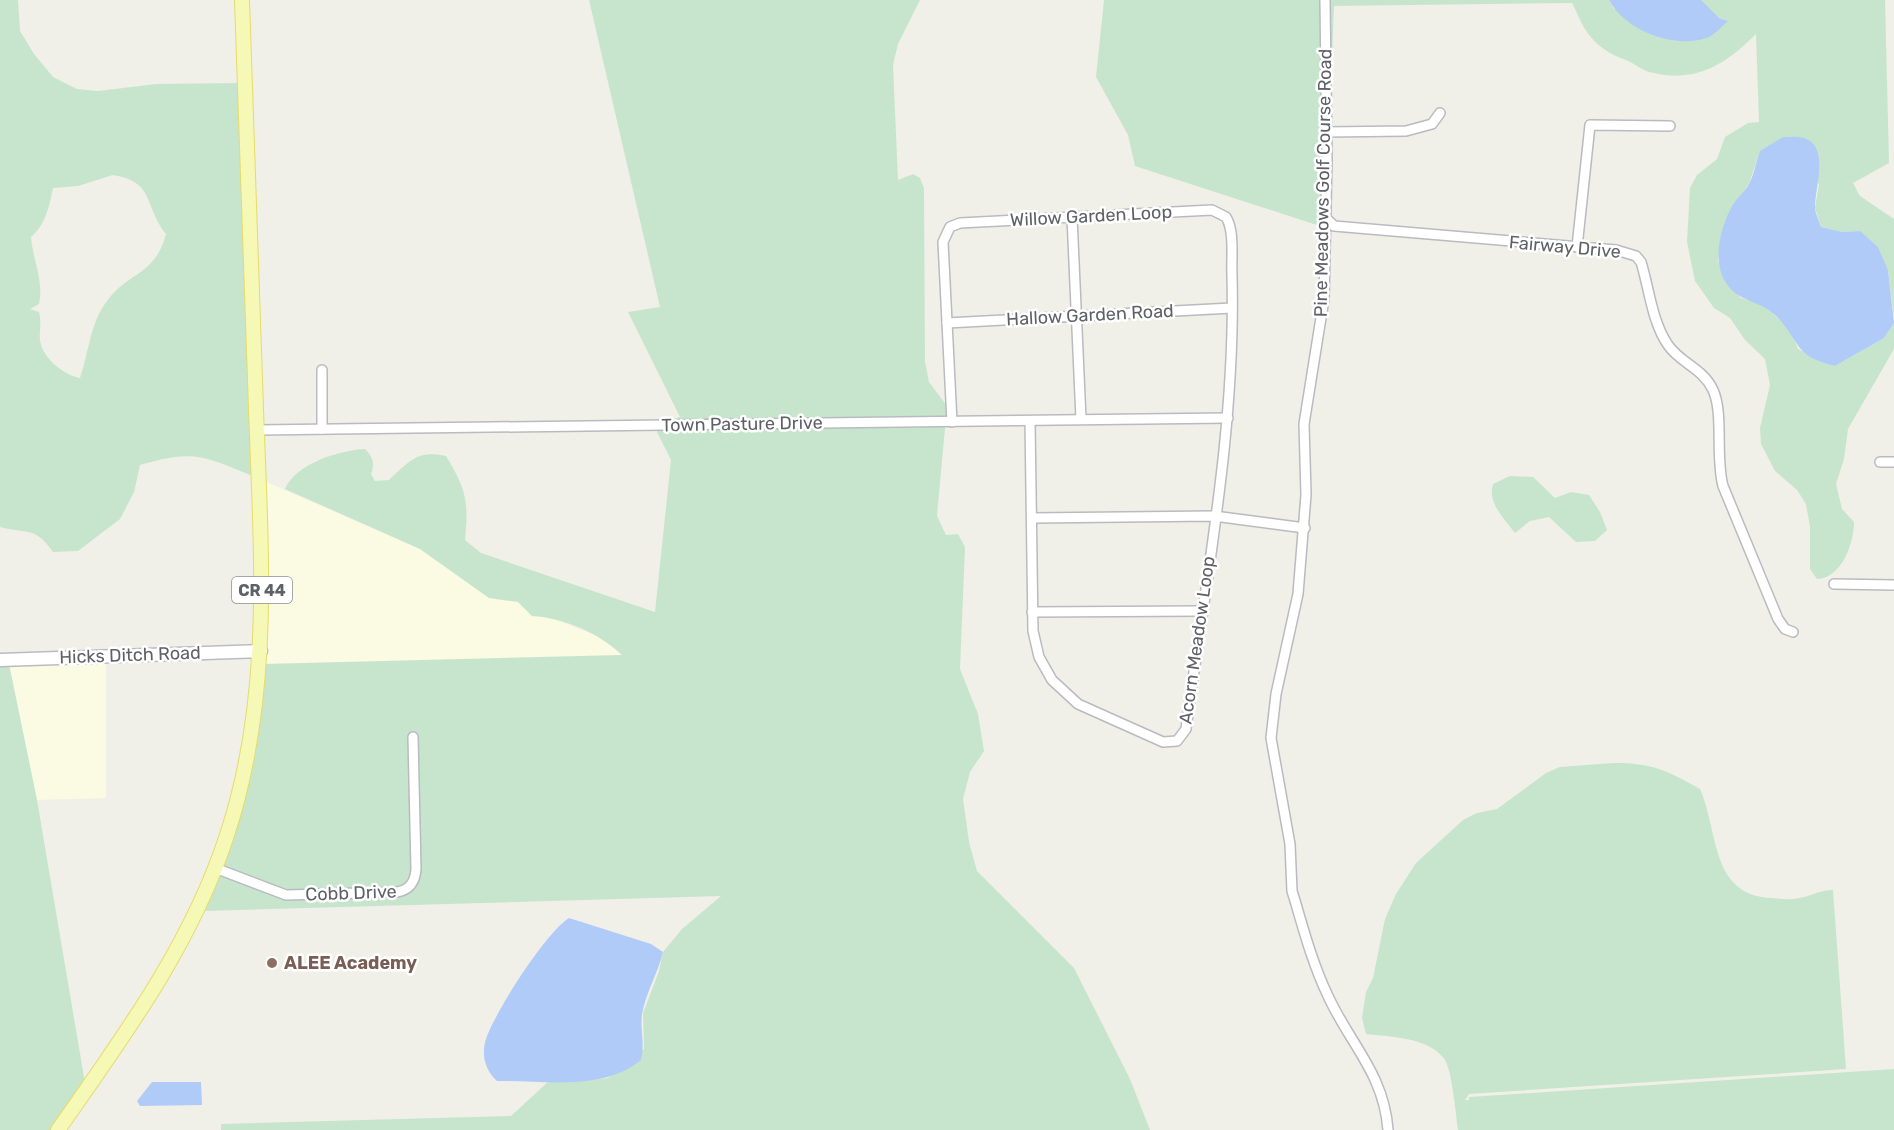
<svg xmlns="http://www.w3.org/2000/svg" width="1894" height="1130" viewBox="0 0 1894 1130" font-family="Rubik,sans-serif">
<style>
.commercial{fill:#fbfae2}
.green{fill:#c7e5cd;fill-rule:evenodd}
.water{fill:#b0cbf8}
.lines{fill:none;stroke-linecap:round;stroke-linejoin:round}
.street-casing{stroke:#babbc0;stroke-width:12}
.secondary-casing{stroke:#bbbcc2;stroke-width:15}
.primary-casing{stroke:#e5db6c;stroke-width:16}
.street{stroke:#fff;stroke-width:9}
.secondary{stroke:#fff;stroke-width:12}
.primary{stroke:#f6f8b5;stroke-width:14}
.education-dot{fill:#8d6e63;stroke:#fff;stroke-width:2}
.labels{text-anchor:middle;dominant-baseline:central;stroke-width:5;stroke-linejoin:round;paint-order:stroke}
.shield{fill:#fff;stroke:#8f9095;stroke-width:1.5}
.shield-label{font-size:16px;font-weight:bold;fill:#5f6167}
.street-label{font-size:18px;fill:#5f6167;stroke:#fff}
.education-label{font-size:18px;font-weight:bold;fill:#785e54;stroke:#fff;text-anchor:start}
</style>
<rect width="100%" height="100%" fill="#f0f0e8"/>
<g class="commercial">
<path d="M262,480l158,69 69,49 29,4 14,14 17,1 56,22 17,17 -357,8z"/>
<path d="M106,660v138l-69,2 -28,-136z"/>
</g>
<g class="green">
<path d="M0,0h18l2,31 14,23 19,23 24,12 21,2 58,-7 84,-1 13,393c-50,-20 -59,-27 -113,-11l-6,27 -14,27 -42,32 -25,1c-18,-26 -26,-18 -53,-25zM113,175c42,7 30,29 53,59 -11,42 -37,37 -59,67 -17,22 -18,51 -27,77 -16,-3 -38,-20 -40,-38 -1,-11 2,-16 -1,-28l-9,-3 9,-5c5,-24 -6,-43 -8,-67 15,-13 18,-30 22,-49l25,-2z"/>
<path d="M589,0h331l-22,44 -5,21 5,115 15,-6 7,4 4,10 1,174 4,20 18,24 -10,110 9,19 12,-1 7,13 -5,122 18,45 6,37 -14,21 -7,27 6,43 8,29 97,97 56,111 20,51h-929v-6l290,-8 38,-35 23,1 36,-4 36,-29 -1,-36 16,-42 4,-19 19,-23 39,-33 -516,15 60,-247 357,-9c-23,-22 -58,-37 -90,-39l-14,-14 -29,-4 -69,-49 -135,-60c10,-25 55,-39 80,-40 8,8 10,14 6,25l4,7 14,-1c21,-19 28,-30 57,-24 20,33 23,45 19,84l16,13 174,59 16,-152 -14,-28 2,-9 21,-6 -52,-105 32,-5z"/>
<path d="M1104,0h505l5,9 113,12c-12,-4 -19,-11 -26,-21h184l4,163 -36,20 7,13 34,23v98l-6,-47 -28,-39 -18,1 -21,-5 -6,-19 4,-24 -59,-33 -11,33 -17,23 -11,29 -3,25 8,22 15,15 23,7 27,26 7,18 37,17 49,-28 10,-15v26l-46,80 -4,30 -8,25 6,25 12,13c0,21 -12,56 -37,57l-7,-10v-42l-4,-23 -9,-14 -22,-19 -14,-27 -1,-16 10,-43 -5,-26 -20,-19 -15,-22 -16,-10 -19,-27 -8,-39 3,-54 7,-13 20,-16 8,-22 23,-14 11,-1 -3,-88c-31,31 -61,50 -107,38 -7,-2 -14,-8 -21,-11 -15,-6 -28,-12 -38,-25 -8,-9 -12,-22 -18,-33l-238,3 -8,222 -191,-62 -7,-31 -32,-58z"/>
<path d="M1510,476l23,1 22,21 16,-6 18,3 11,17 7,18 -12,11 -19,1 -27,-25 -19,4 -15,12c-11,-15 -28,-30 -22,-49z"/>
<path d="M0,664h9l28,136 48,283 -32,47h-53z"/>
<path d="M1613,763c40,0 53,7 87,26 19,43 10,105 70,109 8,0 16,2 23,1 15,-1 25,-9 40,-9l13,179 -377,25 -4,6h4v-3l425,-28v61h-436c-2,-15 -6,-59 -13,-70 -15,-23 -55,-23 -79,-26l-4,-16 4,-26 7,-14 12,-59 11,-25 20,-31 47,-43 14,-7 20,-4 49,-36 14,-6z"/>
</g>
<g class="water">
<path d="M1609,0h92l18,18 9,3c-6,5 -14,15 -22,17 -33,11 -81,-8 -97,-38z"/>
<path d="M1783,137c9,0 19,-2 27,4 18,12 4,51 5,68 1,6 4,12 6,18l21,5 18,-1 18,16 10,23 6,53 -10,15 -49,28c-43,-10 -33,-24 -60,-51 -16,-15 -37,-13 -49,-32 -14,-21 -6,-54 5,-75 4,-8 12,-15 17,-22 6,-10 8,-24 12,-35z"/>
<path d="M569,918l82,26 12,8c-5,21 -17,40 -21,62 -2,16 3,30 -1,46 -39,32 -97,20 -144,21 -12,-11 -16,-26 -11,-42 9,-27 60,-107 83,-121z"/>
<path d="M152,1082h49l1,23 -62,1 -3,-5z"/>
</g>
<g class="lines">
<defs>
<g id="street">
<path d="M1325,0l2,159 -3,140 -20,125 2,71 -8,99 -22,100 -5,44 19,106 2,47 4,13c9,31 18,63 32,92 22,48 56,78 60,134"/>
<path d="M1326,132l80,-1 26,-7 8,-11"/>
<path d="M1072,217l9,202"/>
<path d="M1326,218l8,8 282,24 20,6 5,6c8,26 11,60 27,83 12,18 35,23 45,45 11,24 2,66 10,96l55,133 7,10 8,3"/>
<path d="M1577,247l13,-122 80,1"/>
<path d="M947,323l285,-15"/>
<path d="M952,422l-9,-180 7,-15 10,-4 252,-13 14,7c9,15 5,41 6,58 4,152 -26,303 -46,454l-9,12 -14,1 -85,-38 -26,-24 -13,-23 -6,-26 -3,-210"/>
<path d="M322,429v-59"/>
<path d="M257,430l971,-12"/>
<path d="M1880,462h14"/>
<path d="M1032,518l182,-2 91,12"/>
<path d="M1834,584l60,1"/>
<path d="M1032,612l169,-1"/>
<path d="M215,868l71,27 111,-3c13,-2 18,-10 19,-23l-3,-132"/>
</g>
<path id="secondary" d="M0,660l261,-9"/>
<path id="primary" d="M58,1130c65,-93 132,-183 168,-292 47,-140 35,-284 30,-429 -5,-136 -9,-273 -14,-409"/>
</defs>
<use href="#street" class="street-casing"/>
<use href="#secondary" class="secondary-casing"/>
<use href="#primary" class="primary-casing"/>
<use href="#street" class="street"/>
<use href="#secondary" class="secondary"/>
<use href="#primary" class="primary"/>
</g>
<circle class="education-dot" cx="272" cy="963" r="6"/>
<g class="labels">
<rect class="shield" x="232" y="577" width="60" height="26" rx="4.5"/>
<g class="shield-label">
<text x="262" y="590">CR 44</text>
</g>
<g class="street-label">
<text transform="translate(1323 183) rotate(-89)">Pine Meadows Golf Course Road</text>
<text transform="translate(1091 216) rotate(-3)">Willow Garden Loop</text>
<text transform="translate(1565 247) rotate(5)">Fairway Drive</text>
<text transform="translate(1090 315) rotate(-3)">Hallow Garden Road</text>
<text transform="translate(742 424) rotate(-1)">Town Pasture Drive</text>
<text transform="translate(1197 640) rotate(-82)">Acorn Meadow Loop</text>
<text transform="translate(130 655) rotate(-2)">Hicks Ditch Road</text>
<text transform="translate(351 893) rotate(-2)">Cobb Drive</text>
</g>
<g class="education-label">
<text x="284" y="963">ALEE Academy</text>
</g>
</g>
</svg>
